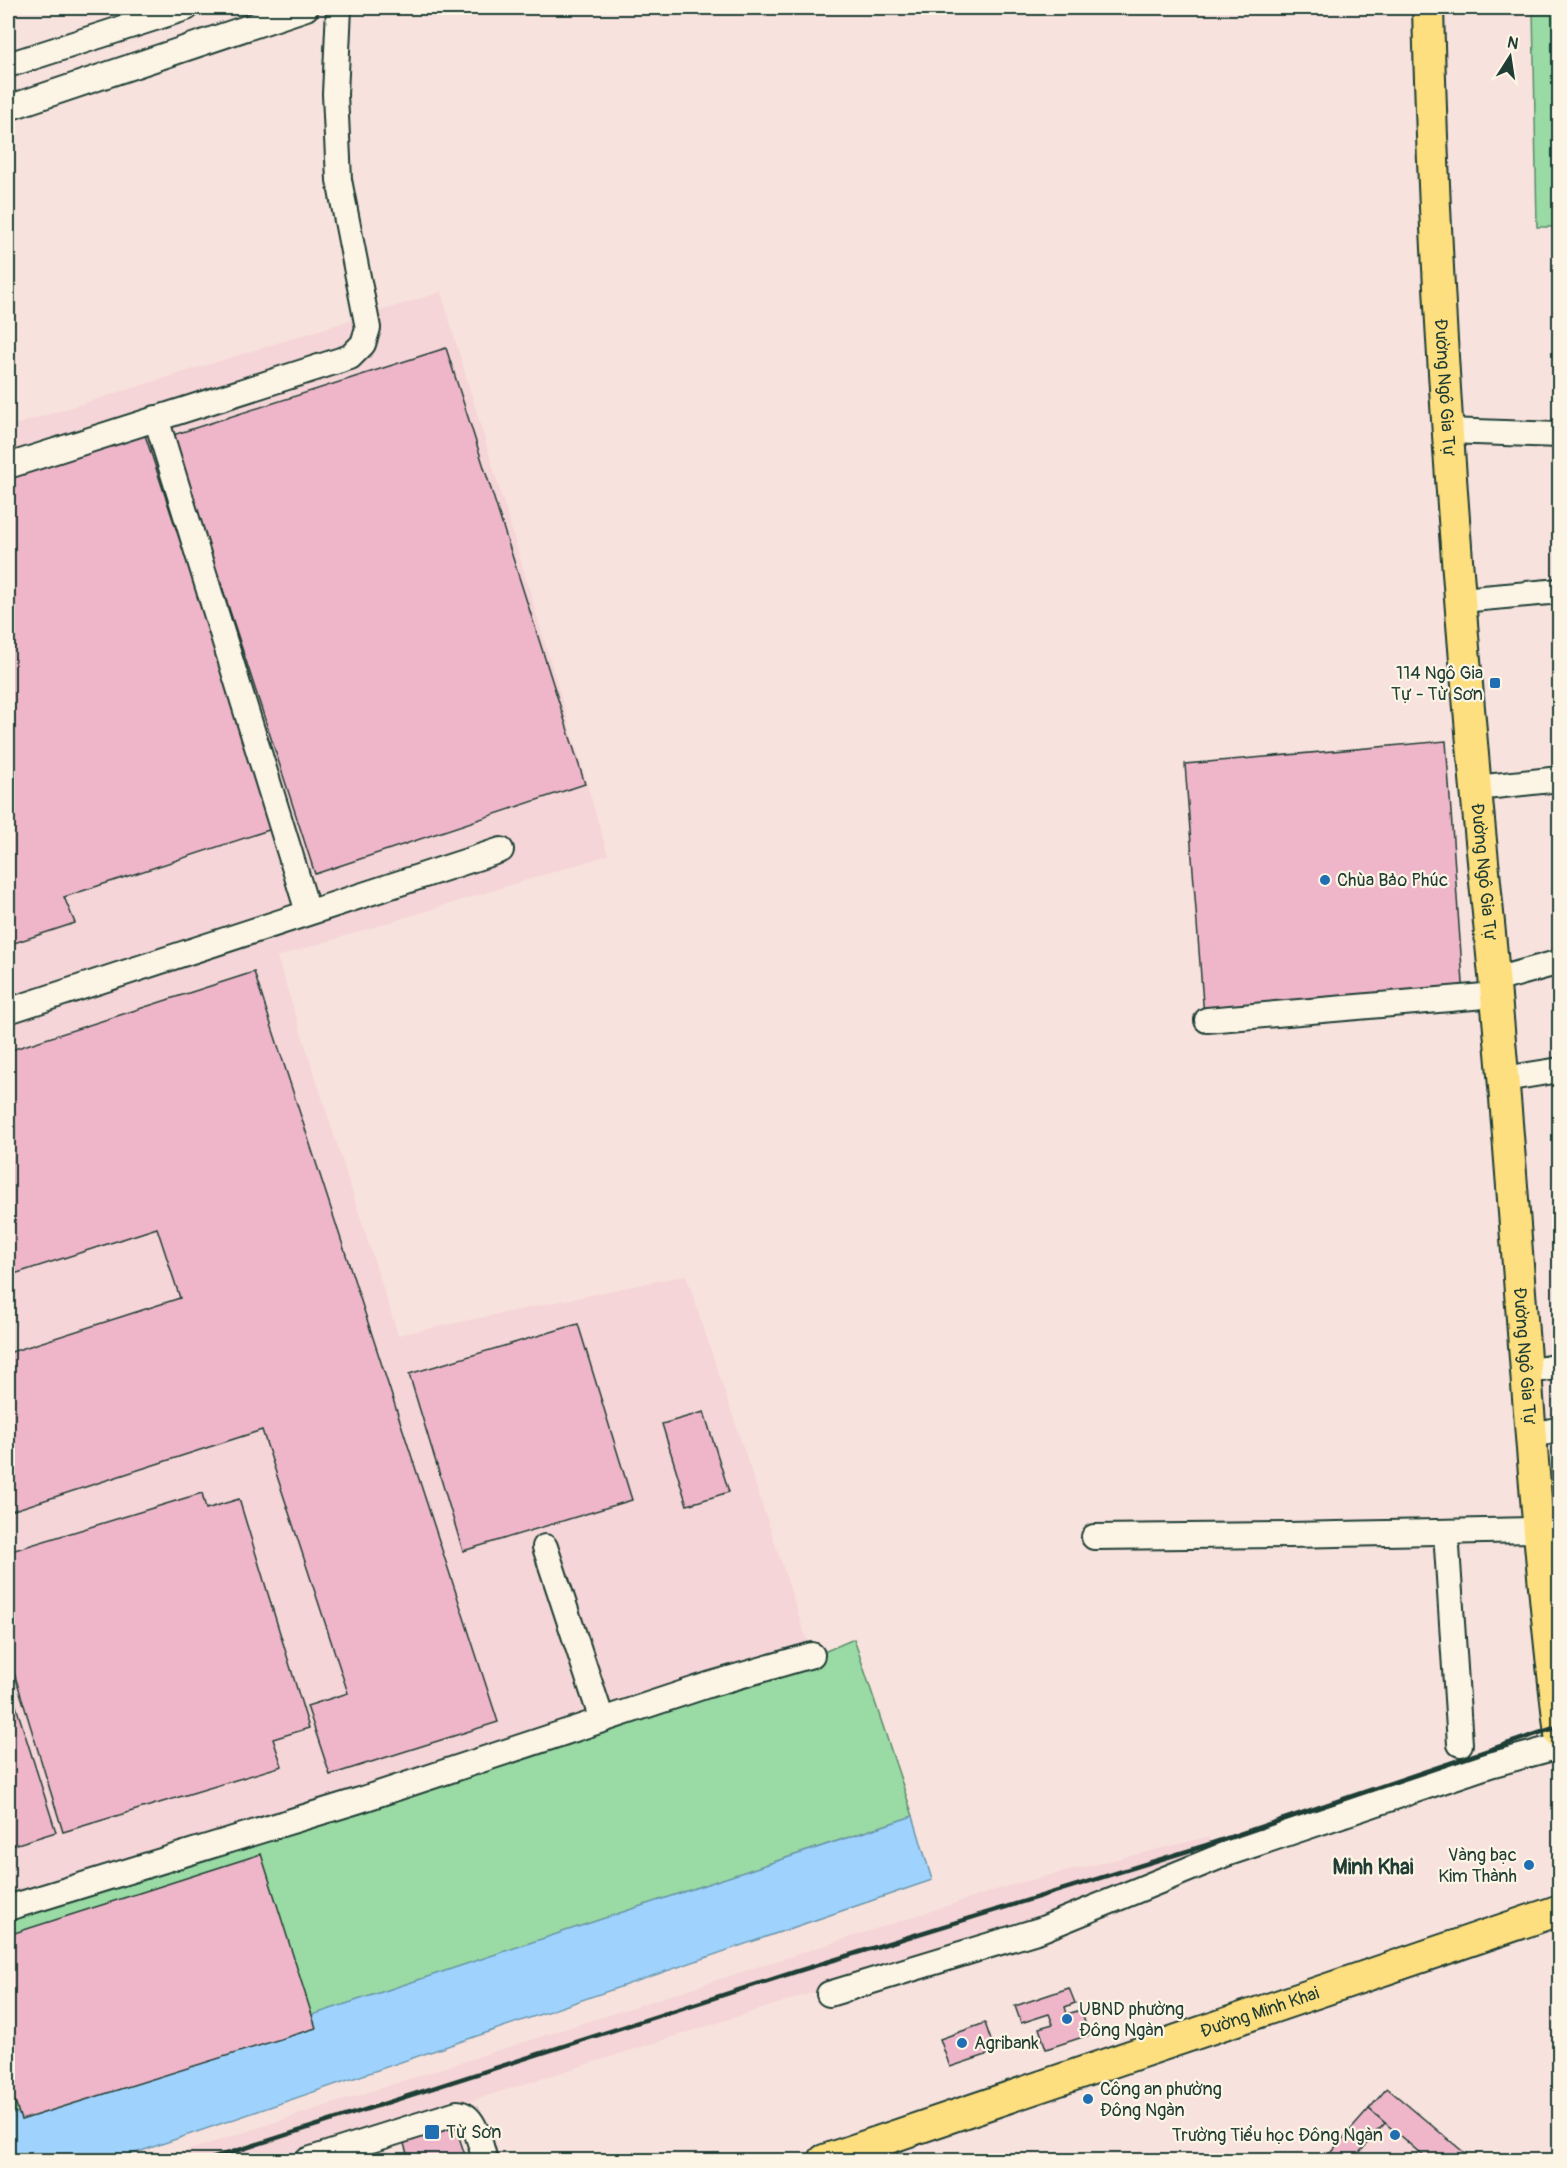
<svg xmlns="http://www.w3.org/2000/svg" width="1567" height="2168" viewBox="0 0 1567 2168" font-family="Pangolin,sans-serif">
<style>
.built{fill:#f5d5d7}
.green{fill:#9adaa4;stroke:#5c8c6c;stroke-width:1.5}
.water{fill:#9fd3fd;stroke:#6c97ad;stroke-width:1.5}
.building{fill:#efb6ca;stroke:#1f3d34;stroke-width:1.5}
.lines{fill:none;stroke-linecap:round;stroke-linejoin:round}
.minor-casing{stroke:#1f3d34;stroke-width:28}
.major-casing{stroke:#1f3d34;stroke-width:34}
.minor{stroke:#fcf5e5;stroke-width:24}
.major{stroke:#fedf80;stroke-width:30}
.rail{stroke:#1f3d34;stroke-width:4.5}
.poi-dot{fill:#1f6fb2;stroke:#fcf5e5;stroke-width:2}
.labels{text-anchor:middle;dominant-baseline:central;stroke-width:4.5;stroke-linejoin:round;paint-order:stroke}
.street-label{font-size:18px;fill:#1f3d34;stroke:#fcf5e5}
.poi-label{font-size:18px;fill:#1f3d34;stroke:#fcf5e5;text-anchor:start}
.quarter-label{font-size:21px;font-weight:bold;fill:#1f3d34;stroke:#fcf5e5}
</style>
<rect width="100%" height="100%" fill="#f8e2dd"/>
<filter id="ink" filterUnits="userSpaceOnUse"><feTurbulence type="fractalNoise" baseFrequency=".0167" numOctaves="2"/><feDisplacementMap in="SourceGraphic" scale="12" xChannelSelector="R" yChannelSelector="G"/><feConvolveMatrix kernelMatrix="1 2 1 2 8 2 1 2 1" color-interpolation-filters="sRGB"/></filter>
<g filter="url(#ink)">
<g class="built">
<path d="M441,292l167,563 -331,102 121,378 288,-60 133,401 -811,254v-1503z"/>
<path d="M1208,1837l5,13 -189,76 -740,234h-126l860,-277z"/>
<path d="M1387,2088l86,72h-149z"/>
</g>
<g class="green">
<path d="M1533,8h26v219h-22z"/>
<path d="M854,1639l59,177 -905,300v-195l217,-79 517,-155z"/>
</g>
<path class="water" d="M913,1816l19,64 -817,280h-107v-44z"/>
<g class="building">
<path d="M446,348l139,436 -270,90 -142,-439z"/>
<path d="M145,435l130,393 -211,69 11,26 -67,22v-466z"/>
<path d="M1446,741l18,256 -260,20 -19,-253z"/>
<path d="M254,972l244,750 -168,53 -23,-69 41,-13 -86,-263 -254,82v-159l172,-55 -23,-70 -149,48v-225z"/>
<path d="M578,1324l54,176 -169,51 -54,-177z"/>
<path d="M704,1412l25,80 -42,13 -25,-81z"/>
<path d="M202,1493l4,16 33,-10 70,229 -36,11 9,27 -219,66 -55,-179v-101z"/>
<path d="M8,1681l48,151 -48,15z"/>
<path d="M261,1854l55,174 -295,92 -13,-40v-145z"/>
<path d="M1069,1988l6,15 -10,4 2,7 14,-4 8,25 -43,14 -7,-21 14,-4 -4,-10 -28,9 -6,-17z"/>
<path d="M985,2023l10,29 -45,15 -10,-28z"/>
<path d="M1387,2088l86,72h-45l-59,-51z"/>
<path d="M1369,2109l16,14 -32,37h-29z"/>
<path d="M455,2125l10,30 -18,5h-38l-8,-26z"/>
</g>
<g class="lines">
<defs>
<g id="minor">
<path d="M8,65l178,-57"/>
<path d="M8,108l298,-100"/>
<path d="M156,418l152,494"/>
<path d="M1447,431l113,4"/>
<path d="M8,466l342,-109 13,-13 5,-16 -29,-148 -4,-86 4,-86"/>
<path d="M1461,600l99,-9"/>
<path d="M1476,788l84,-9"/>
<path d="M1495,980l65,-18"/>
<path d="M8,1011l493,-161"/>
<path d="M1207,1020l289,-25"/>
<path d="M1504,1079l56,-9"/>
<path d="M1526,1372l34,-6"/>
<path d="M1531,1436l29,-7"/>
<path d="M1446,1532l14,212"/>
<path d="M1094,1537l195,-2 249,-5"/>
<path d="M545,1547l57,173"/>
<path d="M8,1908l349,-107 351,-116 104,-30"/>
<path d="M829,1994l211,-64 186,-76 264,-89 70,-19"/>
<path d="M308,2160l149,-47c19,1 23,32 28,47"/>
</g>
<g id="major">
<path id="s1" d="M1428,8c6,260 25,521 48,781 9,95 19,191 27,286 19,220 30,440 57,659"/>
<path id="s2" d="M824,2160l736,-250"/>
</g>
</defs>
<use href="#minor" class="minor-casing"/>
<use href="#major" class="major-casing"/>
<use href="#minor" class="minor"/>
<use href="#major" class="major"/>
<path class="rail" d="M208,2160l590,-189 409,-126 353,-119"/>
</g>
</g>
<g class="poi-dot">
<rect x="1489" y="677" width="12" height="12" rx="3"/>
<circle cx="1325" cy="880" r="6"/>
<circle cx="1529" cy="1865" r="6"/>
<circle cx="1067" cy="2019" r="6"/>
<circle cx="962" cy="2043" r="6"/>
<circle cx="1088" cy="2099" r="6"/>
<rect x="424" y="2124" width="16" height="16" rx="3"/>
<circle cx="1395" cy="2135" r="6"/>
</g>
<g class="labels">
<g class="street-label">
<text stroke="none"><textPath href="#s1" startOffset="380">Đường Ngô Gia Tự</textPath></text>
<text stroke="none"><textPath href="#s1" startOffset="866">Đường Ngô Gia Tự</textPath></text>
<text stroke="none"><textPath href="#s1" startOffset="1352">Đường Ngô Gia Tự</textPath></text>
<text stroke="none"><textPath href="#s2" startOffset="460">Đường Minh Khai</textPath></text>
</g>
<g class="poi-label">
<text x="1483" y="673" text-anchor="end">114 Ngô Gia<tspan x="1483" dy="21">Tự - Từ Sơn</tspan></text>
<text x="1337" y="880">Chùa Bảo Phúc</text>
<text x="1517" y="1855" text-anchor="end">Vàng bạc<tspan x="1517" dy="21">Kim Thành</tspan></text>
<text x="1079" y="2009">UBND phường<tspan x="1079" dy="21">Đông Ngàn</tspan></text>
<text x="974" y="2043">Agribank</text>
<text x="1100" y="2089">Công an phường<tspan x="1100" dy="21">Đông Ngàn</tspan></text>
<text x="446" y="2132">Từ Sơn</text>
<text x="1383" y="2135" text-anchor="end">Trường Tiểu học Đông Ngàn</text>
</g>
<g class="quarter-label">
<text x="1373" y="1867">Minh Khai</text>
</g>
</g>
<rect width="1567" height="2168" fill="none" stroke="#fcf5e5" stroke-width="30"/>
<rect x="15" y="15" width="1537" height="2138" fill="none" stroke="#1f3d34" stroke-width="2" filter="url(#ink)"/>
<g transform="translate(1510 57) rotate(12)" stroke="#fcf5e5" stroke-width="4.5" paint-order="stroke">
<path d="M0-4.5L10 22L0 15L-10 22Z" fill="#1f3d34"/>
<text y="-9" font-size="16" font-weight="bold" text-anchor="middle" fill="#1f3d34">N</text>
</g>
</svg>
